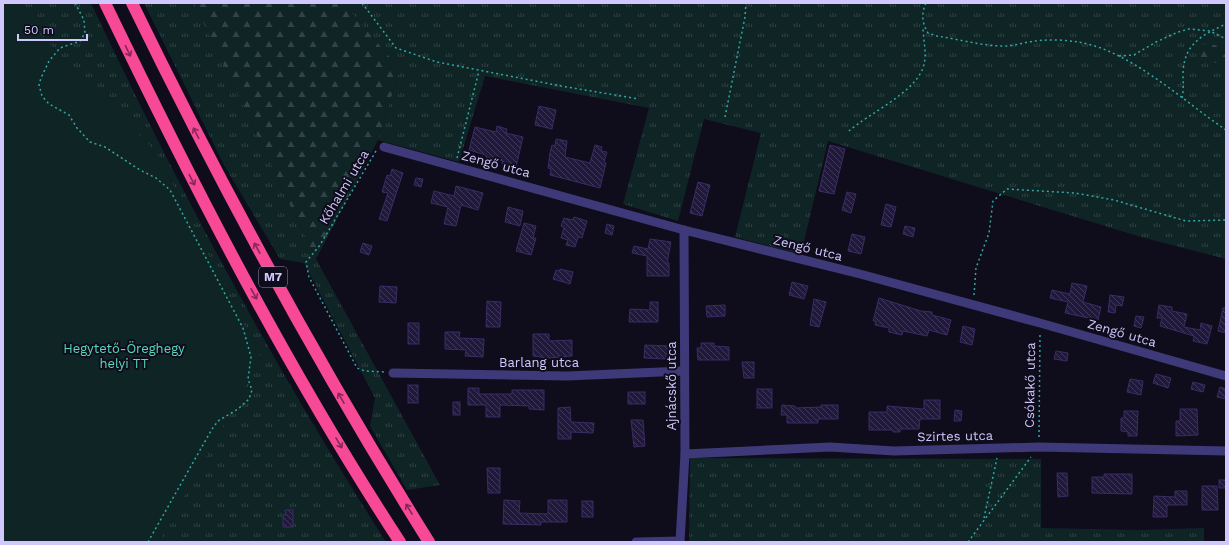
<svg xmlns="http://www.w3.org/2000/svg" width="1229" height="545" viewBox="0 0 1229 545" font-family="'Work Sans',sans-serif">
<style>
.grass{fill:url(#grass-tufts)}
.forest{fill:url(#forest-firs)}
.park{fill:#0f2525}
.building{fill:url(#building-back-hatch);stroke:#3a2c66}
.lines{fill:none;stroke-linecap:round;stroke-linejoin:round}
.path{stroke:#31a8a5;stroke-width:1.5;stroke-dasharray:2 3;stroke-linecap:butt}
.minor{stroke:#3e3978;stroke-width:9}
.highway{stroke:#f74996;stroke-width:12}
.oneway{stroke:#832a58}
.labels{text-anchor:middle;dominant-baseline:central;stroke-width:4;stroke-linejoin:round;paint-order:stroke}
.shield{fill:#0f0c1b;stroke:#9690b9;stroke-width:1}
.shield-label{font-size:12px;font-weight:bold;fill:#d0c8fd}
.street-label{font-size:13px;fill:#d0c8fd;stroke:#0f0c1b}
.park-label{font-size:13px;fill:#59d8bd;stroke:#0f0c1b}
</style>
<defs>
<pattern id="grass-tufts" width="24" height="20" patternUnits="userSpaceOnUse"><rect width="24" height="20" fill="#0f2525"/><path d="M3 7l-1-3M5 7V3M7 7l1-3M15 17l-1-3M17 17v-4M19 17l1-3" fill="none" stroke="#314346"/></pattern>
<pattern id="forest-firs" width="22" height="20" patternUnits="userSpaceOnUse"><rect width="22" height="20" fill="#0f2525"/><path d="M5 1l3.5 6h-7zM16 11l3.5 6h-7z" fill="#314346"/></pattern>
<pattern id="building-back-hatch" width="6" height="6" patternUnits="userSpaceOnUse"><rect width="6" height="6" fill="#21193b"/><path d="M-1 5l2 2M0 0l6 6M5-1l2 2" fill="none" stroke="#403958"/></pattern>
</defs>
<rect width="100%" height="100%" fill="#0f0c1b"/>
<g class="grass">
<path d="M3,3h88c87,185 184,366 295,539h-383z"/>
<path d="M144,3h50l122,256 124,226 -33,5 -37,-64 5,-28 -71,-135 -24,-4 -56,-94z"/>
<path d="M343,3h883v256l-85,-22 -313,-96 -27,113 -66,-17 26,-104 -57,-14 -26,102 -55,-17 26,-96 -164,-32 -26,86 -81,-22 22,-71z"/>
<path d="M690,458l351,1v69l101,2 62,-2v14h-515z"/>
</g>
<g class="forest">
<path d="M194,3h149l57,66 -22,71 -62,119z"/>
<path d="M1205,44l11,1 6,10 4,-1v12l-14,-4 -9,1 -7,-17z"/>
</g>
<path class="park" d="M3,3h6l148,150 104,205 -102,184h-156z"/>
<g class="building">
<path d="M539,106l17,4 -4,19 -17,-4z"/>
<path d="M497,126l10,3 -1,4 17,4 -7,30 -14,-3 1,-3 -17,-4v-2l-17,-5 6,-23 21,5z"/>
<path d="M556,139l11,2 -2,16 25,6 5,-18 7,2 -1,4 6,1 -3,10 2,1 -6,25 -50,-13 1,-6 -3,-1 2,-15 2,-8 3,1z"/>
<path d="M830,145l15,4 -11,45 -15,-3z"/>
<path d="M392,169l11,4 -16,48 -8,-2 9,-26 -6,-1 5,-17 3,1z"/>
<path d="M416,178l7,1 -2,8 -7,-2z"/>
<path d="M698,182l12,3 -8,31 -12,-3z"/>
<path d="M456,186l27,7 -5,17 -17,-5 -5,21 -12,-2 4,-17 -17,-4 3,-12 20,5z"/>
<path d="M847,192l9,2 -5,19 -9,-3z"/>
<path d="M886,204l10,3 -5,20 -10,-2z"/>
<path d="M508,207l15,4 -3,15 -15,-4z"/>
<path d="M574,217l13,4 -5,17 -4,-1 -3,10 -9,-2 2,-5 -7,-2 3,-11 -3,-1 3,-8 9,2z"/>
<path d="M524,223l12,3 -3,12h3l-5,17 -15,-4z"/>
<path d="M607,224l7,2 -2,9 -7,-2z"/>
<path d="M905,226l10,2 -2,9 -10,-3z"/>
<path d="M852,234l13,3 -4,17 -13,-3z"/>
<path d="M650,239l21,3 -4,21h2v13h-22v-20l-15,-3 2,-7 14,3z"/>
<path d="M363,243l9,3 -3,9 -9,-3z"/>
<path d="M560,269l13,3 -3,12 -17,-5 3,-9 4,1z"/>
<path d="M792,282l16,4 -4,13 -15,-4z"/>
<path d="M1072,283l15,3 -4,16 18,5 -3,13 -33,-7 3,-11 -18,-4 2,-8 18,4z"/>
<path d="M380,286l17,1 -1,16 -17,-1z"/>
<path d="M1110,295l14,2 -2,9 -6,-1 -1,8 -7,-1z"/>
<path d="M879,298l42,13 11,1v3l19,5 -4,15 -18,-5 -2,6 -24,-5 -1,4 -13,-3v-4l-14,-3 1,-4h-3z"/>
<path d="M814,299l12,3 -7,25 -9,-2z"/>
<path d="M487,301l14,1 -1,25h-14z"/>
<path d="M650,302h8v20h-29l1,-13 20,1z"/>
<path d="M725,305v11l-18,1 -1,-11z"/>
<path d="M1159,305l13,2v4l15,3 -3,13 16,3 1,-7 11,3 -5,18 -14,-3 1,-5 -34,-10 2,-8h-5z"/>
<path d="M1223,308h3v25l-8,-2z"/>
<path d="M1136,316l8,1 -3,11 -7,-2z"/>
<rect x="408" y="323" width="11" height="21"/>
<path d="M963,326l12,3 -3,16 -12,-3z"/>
<path d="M445,332h15l-1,6 25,1 -1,18 -18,-1 1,-6 -21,-1z"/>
<path d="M533,334h16v7l23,-1v16l-24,2 -15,-2z"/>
<path d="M701,343h13v3l15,1v13h-31l-1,-12h4z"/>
<path d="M645,345l24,1 -1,8h-2v5l-22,-1z"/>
<path d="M1056,351l12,2 -1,8 -13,-2z"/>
<path d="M742,362h12v16h-10z"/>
<path d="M1156,374l15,4 -3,10 -15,-5z"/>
<path d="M1130,379l13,2 -2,14 -14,-3z"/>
<path d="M1193,382l12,3 -2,7 -12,-3z"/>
<rect x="408" y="385" width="10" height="18"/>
<path d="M1220,387l6,2v10l-9,-2z"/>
<path d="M468,388h11v6h33v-4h32v20l-15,-1v-3l-29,-1v12h-14v-12h-18z"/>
<rect x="757" y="389" width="15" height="19"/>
<rect x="628" y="392" width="17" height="12"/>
<path d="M924,400h16v19h-20l-1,10h-19v3h-7v-2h-24v-18h18v-6l37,3z"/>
<rect x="453" y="402" width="7" height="13"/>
<path d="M782,405l13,1v2l26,-1v-2h17v14h-20v4h-31v-8h-6z"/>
<path d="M570,407l1,15 23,1 -1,10 -22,-1v7h-13v-31z"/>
<path d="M1180,409h17l1,26 -22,1v-15h4z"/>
<path d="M955,410l7,1 -1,10h-7z"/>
<path d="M1124,411h14l-1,25h-9v-4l-7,-1v-13h3z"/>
<path d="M631,420h12l2,26 -11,1z"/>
<path d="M487,468h13v25h-12z"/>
<path d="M1057,473h10l1,23 -10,1z"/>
<path d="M1104,474h28v20l-40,-1v-16h12z"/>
<rect x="1219" y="480" width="7" height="8"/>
<path d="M1202,486h15l1,24h-16z"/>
<path d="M1175,491h12v14h-20v12h-14l1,-21 21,1z"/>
<path d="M504,500l16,1 -1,12 29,1v-14h19v22h-26v3l-38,-1z"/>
<rect x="582" y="501" width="11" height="16"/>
<path d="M285,510h8v17h-10v-12h3z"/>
</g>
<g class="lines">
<g class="path">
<path d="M75,3l9,17 1,13 -5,8 -20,7 -11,13 -8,17 -2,7 3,11 7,8 20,11 8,13 13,14 15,5 35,23 16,8 14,12 73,138 8,29 -3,22 4,11 -3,9 -11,10 -20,12 -6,8 -64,113"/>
<path d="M362,3l34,45 41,14 124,24 78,13"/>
<path d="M926,3c-5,11 -4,20 2,30l9,3c20,3 42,9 63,10 12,1 24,-4 36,-5 14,-2 29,-1 42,1 52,8 105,59 148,88"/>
<path d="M1119,56l15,-1 22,-13 22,-10 11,-3 21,2 16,8"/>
<path d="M1182,98c2,-8 1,-16 1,-25 1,-29 19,-38 43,-49"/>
<path d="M725,117l20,-100 1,-14"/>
<path d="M849,131c20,-18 70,-40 75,-67 3,-11 -1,-25 -1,-37"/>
<path d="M376,151l-56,94 -14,17 3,15 48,91 8,3 20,1"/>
<path d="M457,158l22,-87"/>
<path d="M974,295l2,-27 13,-35 4,-32 14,-12 68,4 39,7 72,21 40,-1"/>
<path d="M1039,437l1,-104"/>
<path d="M984,518l13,-60"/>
<path d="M968,542l63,-85"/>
</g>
<g class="minor">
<path d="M384,147l300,83 176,44 180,49 186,53"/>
<path d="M393,373l174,3 117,-5"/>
<path d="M685,454l145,-7 64,4 145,-4 187,4"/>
<path d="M636,542l44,-1"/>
<path d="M680,542l5,-88 -1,-224"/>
</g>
<g class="highway">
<path d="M105,3c89,184 183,368 295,539"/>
<path d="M132,3c90,185 188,365 297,539"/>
</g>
</g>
<defs><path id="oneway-shaft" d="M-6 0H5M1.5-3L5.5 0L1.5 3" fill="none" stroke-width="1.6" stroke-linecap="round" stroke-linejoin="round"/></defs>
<g class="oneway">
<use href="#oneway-shaft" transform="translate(128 51) rotate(64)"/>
<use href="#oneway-shaft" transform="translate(196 133) rotate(-117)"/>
<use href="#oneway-shaft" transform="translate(192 180) rotate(62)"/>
<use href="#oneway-shaft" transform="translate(257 248) rotate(-119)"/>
<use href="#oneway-shaft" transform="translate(254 294) rotate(61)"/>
<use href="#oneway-shaft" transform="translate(341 398) rotate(-120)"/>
<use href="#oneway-shaft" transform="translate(339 443) rotate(59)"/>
<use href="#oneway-shaft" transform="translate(409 509) rotate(-122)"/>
</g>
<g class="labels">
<rect class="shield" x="259" y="267" width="28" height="20" rx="3"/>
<g class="shield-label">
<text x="273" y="277">M7</text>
</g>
<g class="street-label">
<text transform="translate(496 164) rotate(15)">Zengő utca</text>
<text transform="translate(344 187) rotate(-59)">Kőhalmi utca</text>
<text transform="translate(808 248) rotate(14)">Zengő utca</text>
<text transform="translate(1122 333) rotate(16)">Zengő utca</text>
<text x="539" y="362">Barlang utca</text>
<text transform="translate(1030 385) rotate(-89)">Csókakő utca</text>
<text transform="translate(671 386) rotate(-90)">Ajnácskő utca</text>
<text transform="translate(955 436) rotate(-1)">Szirtes utca</text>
</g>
<g class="park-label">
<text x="124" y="348">Hegytető-Öreghegy<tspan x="124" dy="15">helyi TT</tspan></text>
</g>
</g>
<rect width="1229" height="545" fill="none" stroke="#d0c8fd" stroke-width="8"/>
<path d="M18 34v6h69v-6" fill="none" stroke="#d0c8fd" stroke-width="2"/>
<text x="24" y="34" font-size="12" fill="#d0c8fd" stroke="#0f0c1b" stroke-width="3" paint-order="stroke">50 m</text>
</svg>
